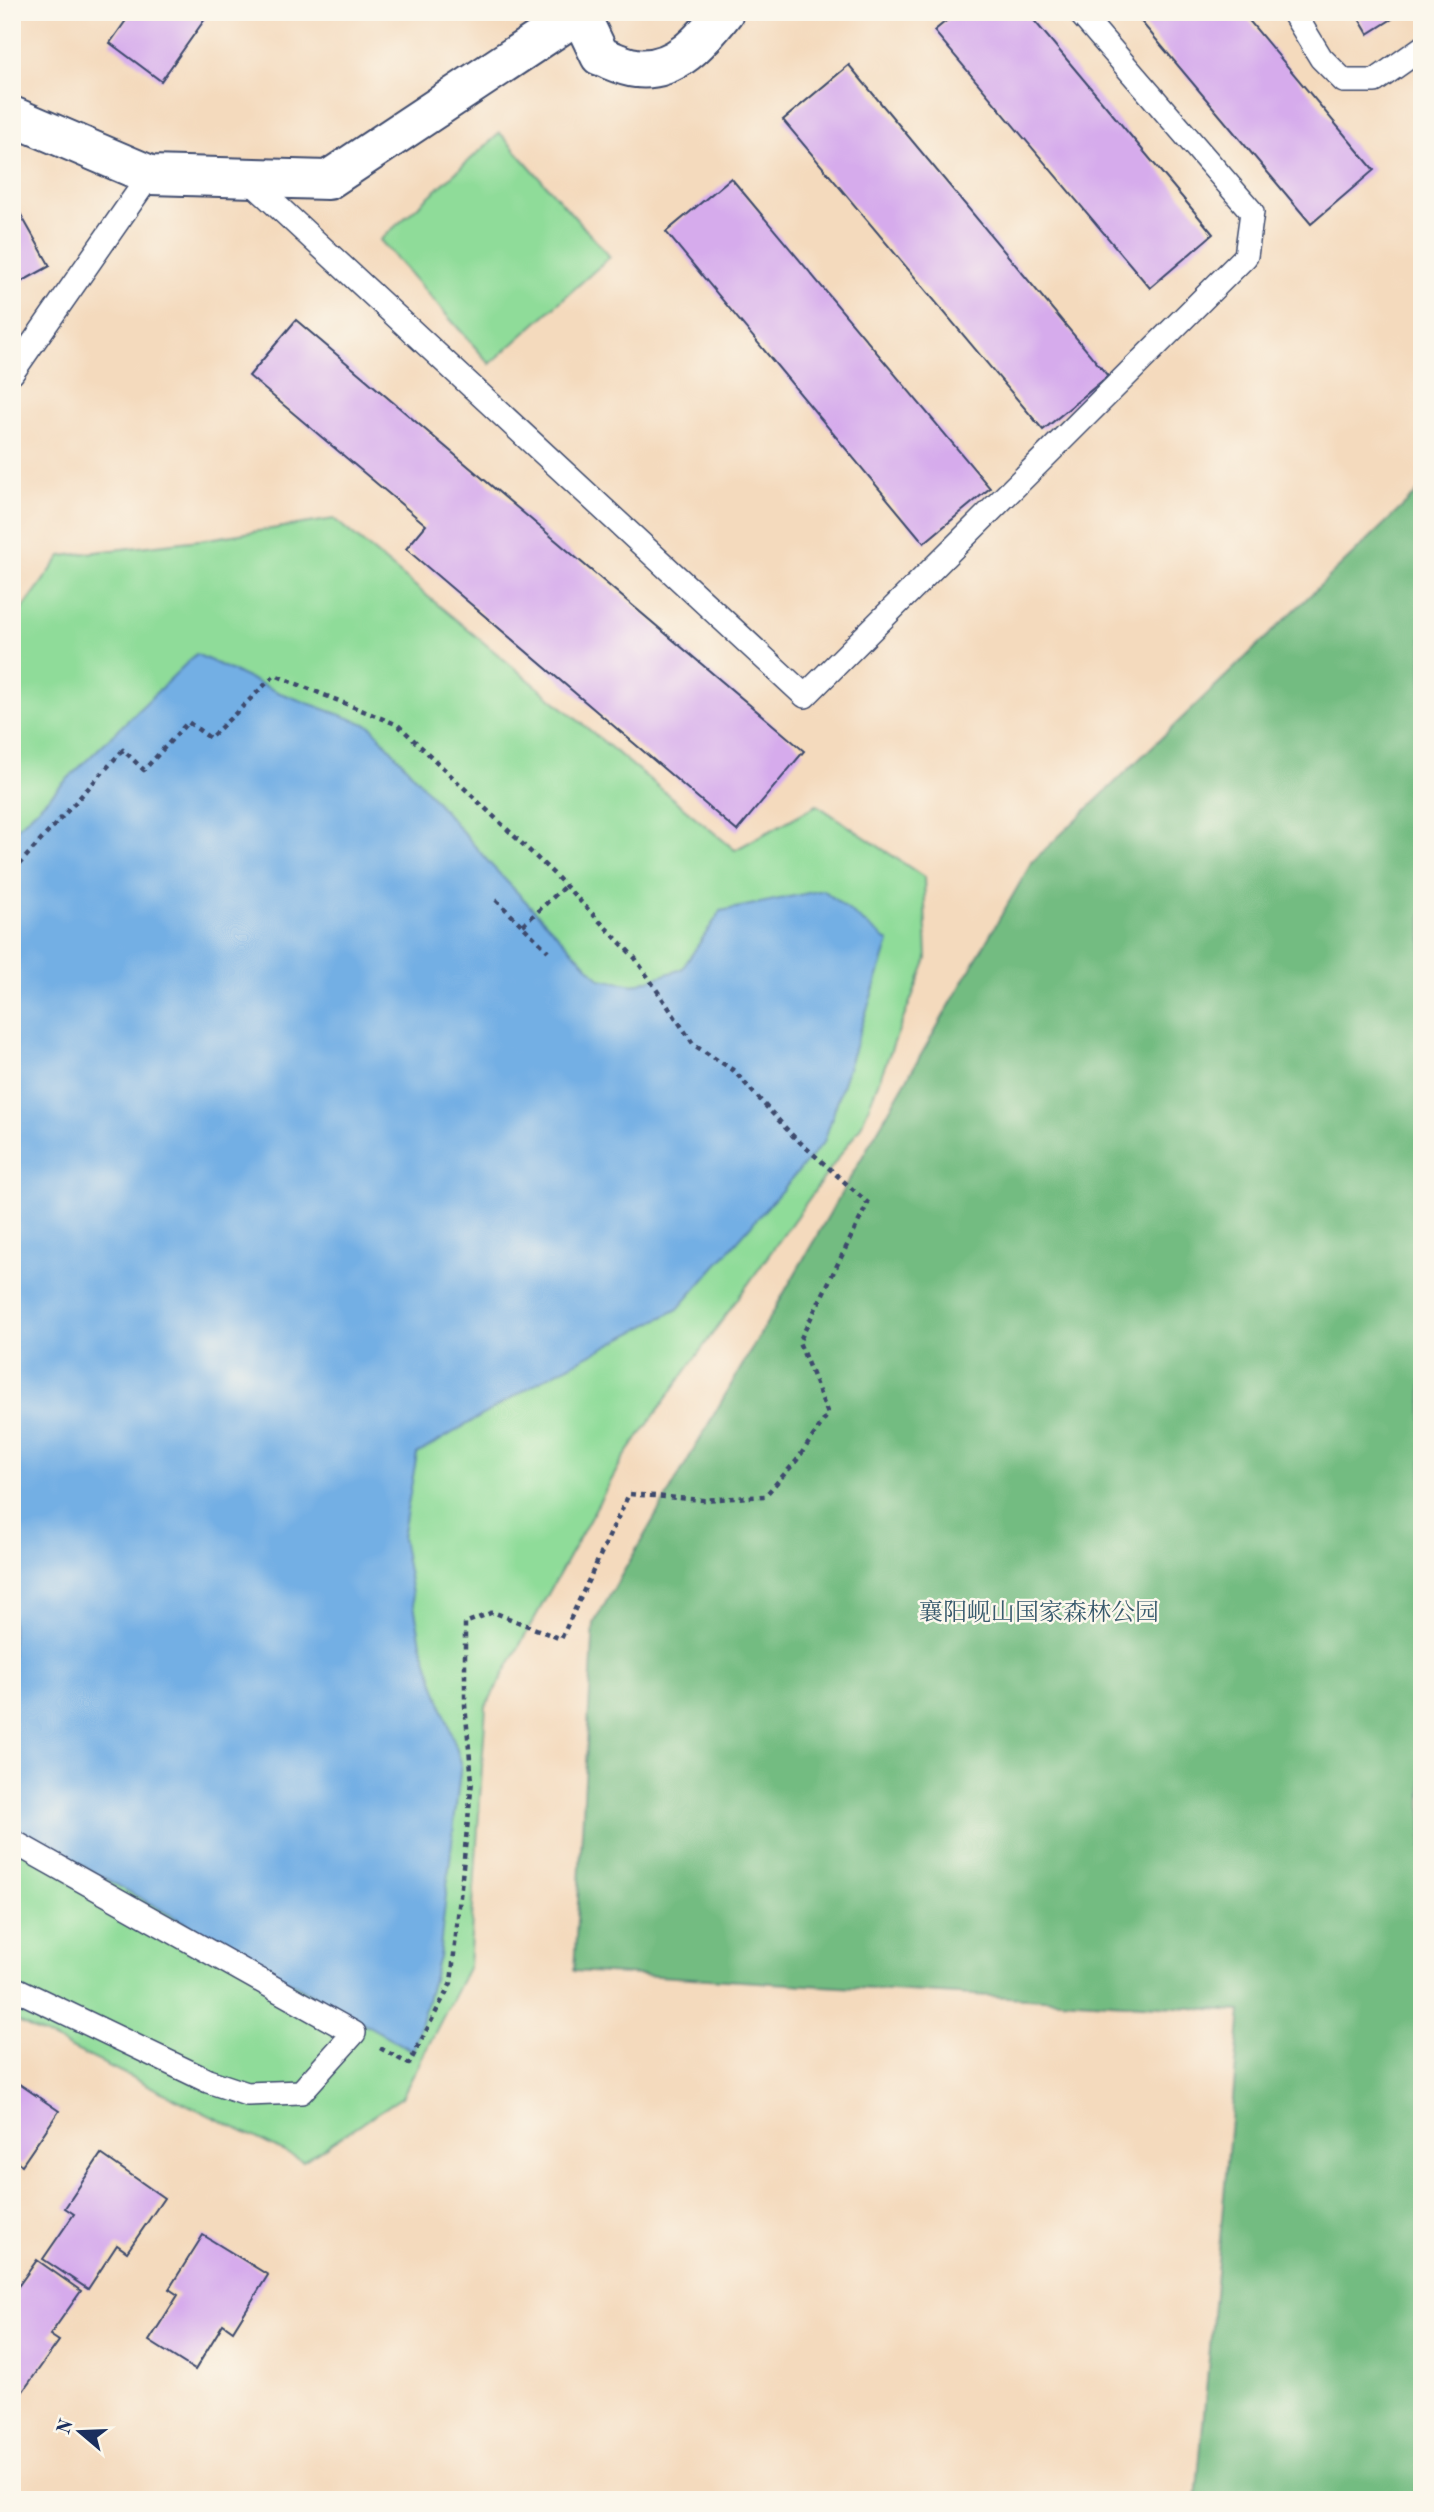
<svg xmlns="http://www.w3.org/2000/svg" width="1434" height="2512" viewBox="0 0 1434 2512" font-family="'Old Standard TT','Noto Serif SC',serif">
<style>
.green{fill:#8fdc99;stroke:#55867c;stroke-width:2}
.forest{fill:#73bc81;stroke:#477670;stroke-width:2}
.water{fill:#73afe4;stroke:#476fa1;stroke-width:2}
.building{fill:#d6abec}
.lines{fill:none;stroke-linecap:round;stroke-linejoin:round}
.lane-casing{stroke:#3c496c;stroke-width:26}
.street-casing{stroke:#3c496c;stroke-width:42}
.path{stroke:#3c496c;stroke-width:4.5;stroke-dasharray:5 5;stroke-linecap:butt}
.lane{stroke:#fff;stroke-width:23}
.street{stroke:#fff;stroke-width:38}
.labels{text-anchor:middle;dominant-baseline:central;stroke-width:5;stroke-linejoin:round;paint-order:stroke}
.park-label{font-size:24px;fill:#385a6d;stroke:#fbf7ec}
</style>
<rect width="100%" height="100%" fill="#fbf7ec"/>
<filter id="ink" filterUnits="userSpaceOnUse"><feTurbulence type="fractalNoise" baseFrequency=".0143" numOctaves="2"/><feDisplacementMap in="SourceGraphic" scale="14" xChannelSelector="R" yChannelSelector="G"/><feConvolveMatrix kernelMatrix="1 2 1 2 8 2 1 2 1" color-interpolation-filters="sRGB"/></filter>
<filter id="wash" filterUnits="userSpaceOnUse"><feTurbulence type="fractalNoise" baseFrequency=".00686" numOctaves="4" result="noise"/><feDisplacementMap in="SourceGraphic" scale="28" xChannelSelector="R" yChannelSelector="G"/><feGaussianBlur stdDeviation="1.57" result="paint"/><feColorMatrix in="noise" values="0 0 0 0 0 0 0 0 0 0 0 0 0 0 0 0 0 1.4 0 .05"/><feComposite in="paint" operator="in"/></filter>
<g filter="url(#wash)">
<rect width="100%" height="100%" fill="#f4dabd"/>
<g class="green">
<path d="M500,133l110,124 -120,107 -110,-124z"/>
<path d="M334,519l401,331 82,-45 107,72 3,82 -66,167 -238,333 -137,247 -17,260 -67,131 -99,64 -291,-142v-1395l49,-68 147,-17z"/>
</g>
<path class="forest" d="M1422,488v2012h-226l45,-489 -667,-40 20,-348 438,-761z"/>
<path class="water" d="M196,654l84,39 91,33 121,140 108,113 34,6 48,-16 39,-58 102,-21 66,52 -65,200 -146,167 -131,68 -130,77 -15,84 19,105 40,119 -22,195 -26,94 -401,-225v-993z"/>
<g id="blocks">
<g class="building">
<path d="M132,12h78l-49,69 -51,-38z"/>
<path d="M957,12h70l186,222 -63,54 -216,-257z"/>
<path d="M1133,12h109l132,158 -63,54z"/>
<path d="M1355,12h48l-35,22z"/>
<path d="M849,65l259,311 -65,54 -260,-310z"/>
<path d="M731,178l259,310 -66,55 -258,-311z"/>
<path d="M12,199l38,67 -38,21z"/>
<path d="M296,320l508,431 -67,80 -331,-282 20,-24 -177,-149z"/>
<path d="M12,2079l47,32 -37,54 -10,-7z"/>
<path d="M101,2154l63,44 -37,54 -10,-7 -29,44 -45,-30 31,-45 -9,-6z"/>
<path d="M203,2235l65,40 -35,56 -10,-7 -28,46 -46,-29 29,-46 -9,-6z"/>
<path d="M37,2260l44,31 -31,44 9,6 -38,53 -9,-6v-93z"/>
</g>
</g>
</g>
<g filter="url(#ink)">
<use href="#blocks" fill-opacity="0" stroke="#3c496c" stroke-width="2"/>
<g class="lines">
<defs>
<g id="lane">
<path d="M1293,12l28,46 23,23h31l47,-33"/>
<path d="M246,177l559,519 441,-440 6,-44 -173,-200"/>
<path d="M12,373l138,-198"/>
<path d="M12,1841l342,192 -53,59 -54,2 -39,-13 -196,-94"/>
</g>
<g id="street">
<path d="M579,12l21,44c11,4 24,11 36,12 39,5 66,-28 88,-56"/>
<path d="M12,116l138,59 178,5 250,-166"/>
</g>
</defs>
<use href="#lane" class="lane-casing"/>
<use href="#street" class="street-casing"/>
<g class="path">
<path d="M12,872l111,-122 21,20 44,-48 22,16 65,-63 123,50 158,151 79,82 59,87 39,25 60,66 75,67 -69,139 29,72 -31,46 -32,36 -62,4 -74,-6 -68,145 -68,-27 -28,11v82l7,76 -21,202 -42,81 -29,-16"/>
<path d="M496,900l52,51"/>
<path d="M523,925l42,-39"/>
</g>
<use href="#lane" class="lane"/>
<use href="#street" class="street"/>
</g>
</g>
<g class="labels">
<g class="park-label">
<text x="1039" y="1614">襄阳岘山国家森林公园</text>
</g>
</g>
<rect width="1434" height="2512" fill="none" stroke="#fbf7ec" stroke-width="42"/>
<g transform="translate(80 2432) rotate(289)" stroke="#fbf7ec" stroke-width="5" paint-order="stroke">
<path d="M0-5L12 26L0 18L-12 26Z" fill="#1b2f5e"/>
<text y="-10" font-size="19" font-weight="bold" text-anchor="middle" fill="#1b2f5e">N</text>
</g>
</svg>
